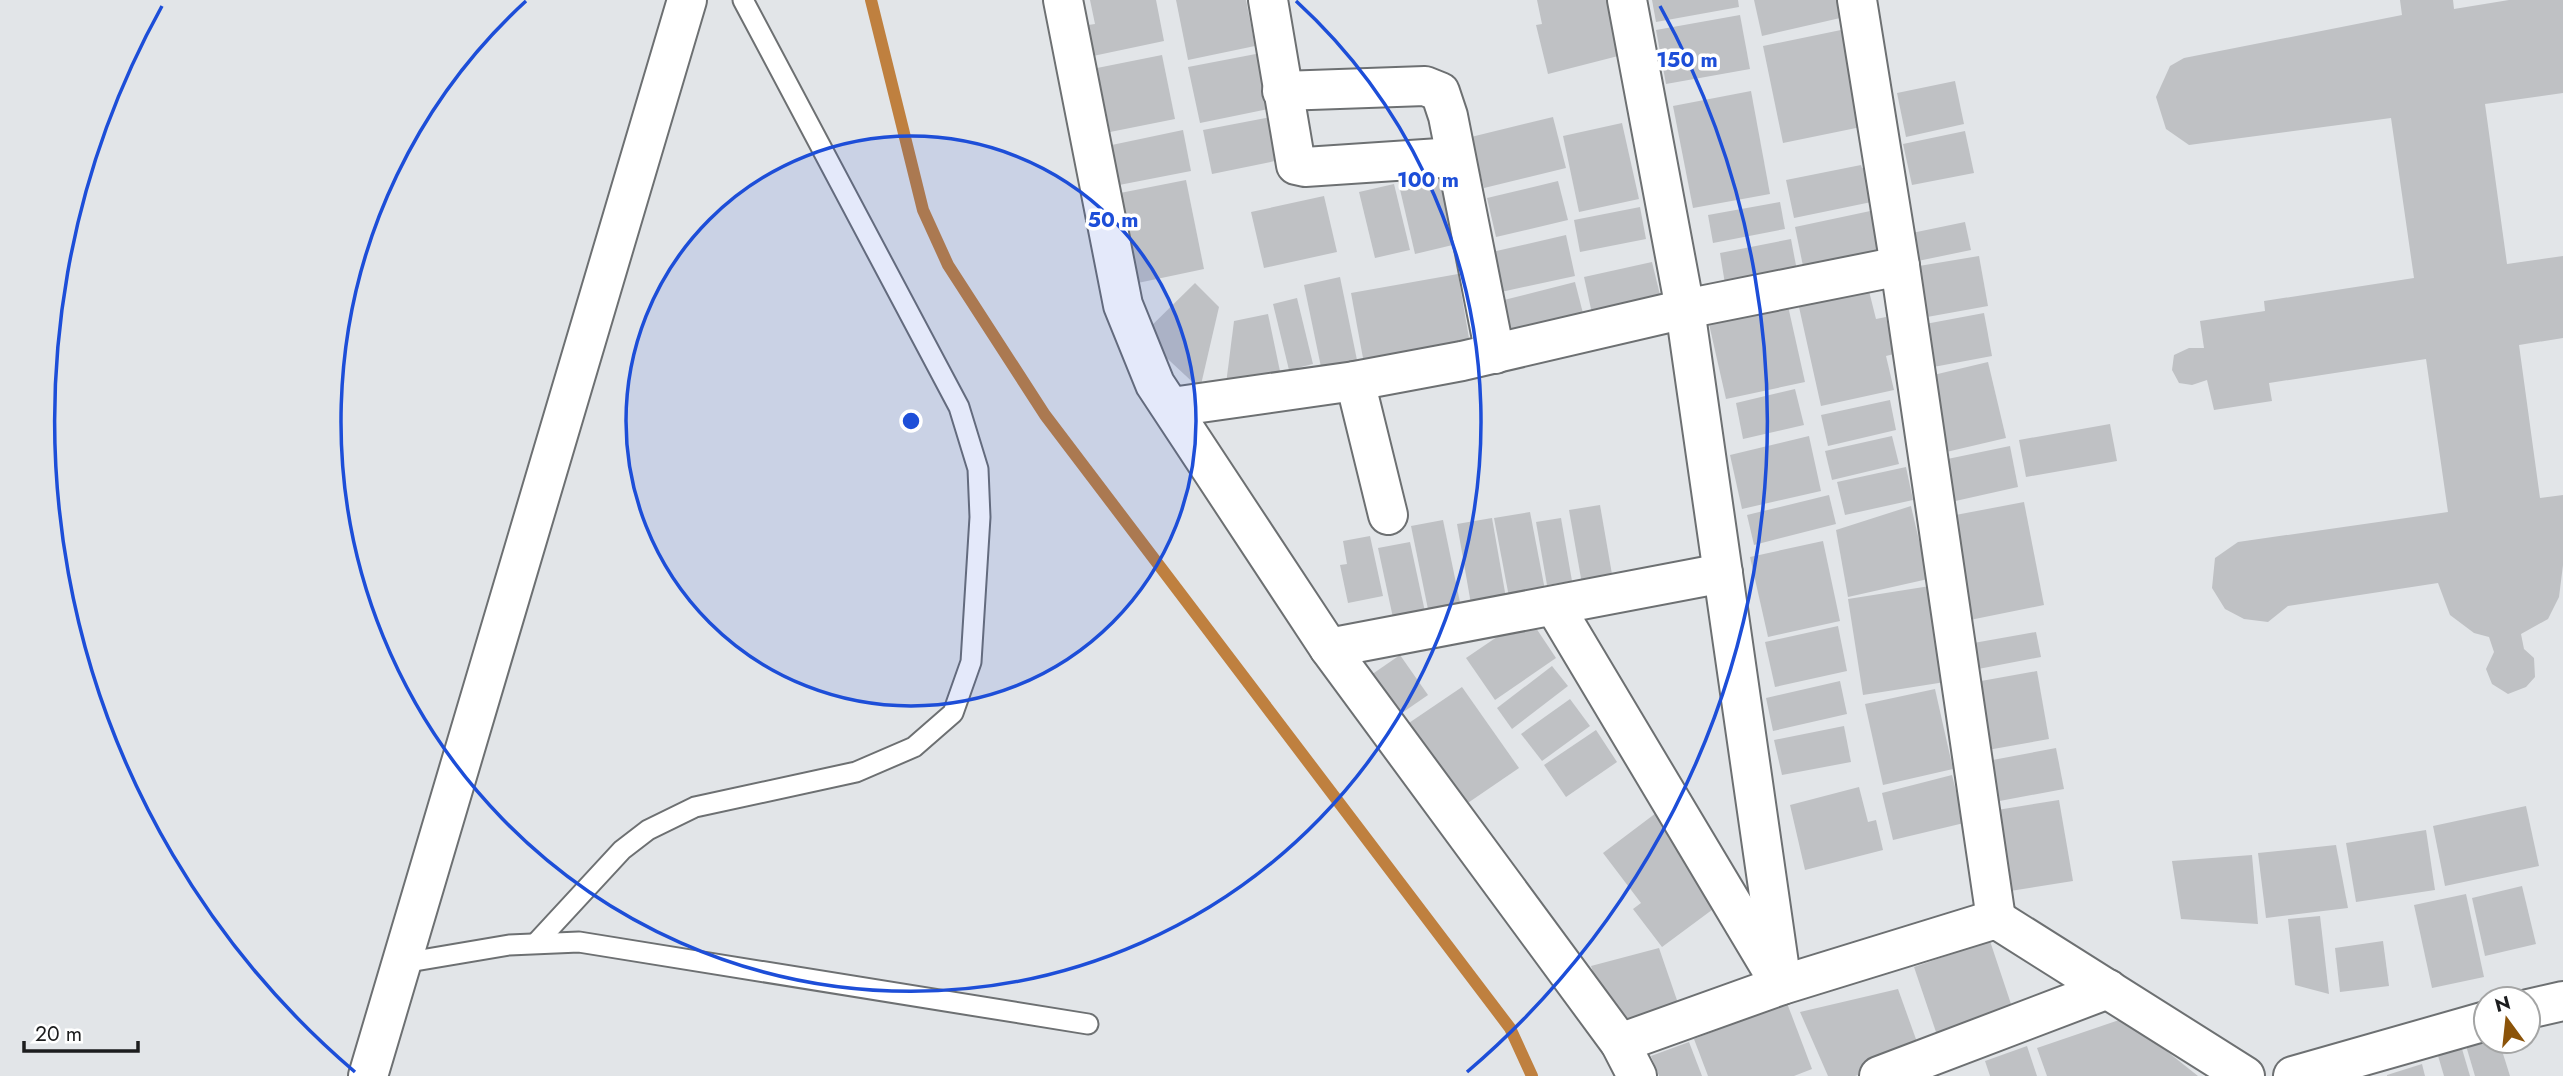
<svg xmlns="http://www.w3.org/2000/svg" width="2563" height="1076" viewBox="0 0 2563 1076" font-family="Jost,sans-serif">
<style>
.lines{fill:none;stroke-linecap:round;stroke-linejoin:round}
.stream{stroke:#bf803f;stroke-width:12}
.building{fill:#bfc1c4}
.lane-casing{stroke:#6d7072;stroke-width:23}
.street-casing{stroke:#6d7072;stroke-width:42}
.secondary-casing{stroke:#6d7072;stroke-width:42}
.lane{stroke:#fff;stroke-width:19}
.street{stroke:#fff;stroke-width:38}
.secondary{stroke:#fff;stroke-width:38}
.ring{fill:none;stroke:#1d4ed8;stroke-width:3.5}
.centre{fill:#1d4ed8;stroke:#fff;stroke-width:3.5}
.ring-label{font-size:21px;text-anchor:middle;font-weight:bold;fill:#1d4ed8;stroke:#fff;stroke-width:7;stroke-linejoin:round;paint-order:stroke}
</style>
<rect width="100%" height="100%" fill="#e2e5e8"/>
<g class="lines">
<path class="stream" d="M871,0l52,210 25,55 97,150 465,613 22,48"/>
</g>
<g class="building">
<path d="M1090,0h66l8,41 -71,15 -5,-31 7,-1z"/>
<path d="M1176,0h70l9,46 -67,14z"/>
<path d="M1537,0h71l14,55 -74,19 -12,-49 6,-1z"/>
<path d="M1652,0h86l1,7 -83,15z"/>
<path d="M1754,0h92l3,16 -87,20z"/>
<path d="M2400,0h53l1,9 55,-9h54v93l-78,11 22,160 56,-8v82l-44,7 21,153 23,-3v70l-4,32 -11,22 -27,15 3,15 10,9 1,19 -9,10 -18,7 -16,-10 -6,-15 8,-17 -5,-15 -15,-4 -24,-18 -12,-32 -150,23 -20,16 -24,-3 -19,-10 -13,-21 3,-30 23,-16 210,-30 -22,-153 -157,24 3,18 -58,9 -7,-30 -15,5 -13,-2 -7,-13 2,-15 15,-7h15l-4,-27 65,-10 -1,-10 150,-23 -23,-160 -202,27 -23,-16 -10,-32 14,-31 14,-8 218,-43z"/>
<path d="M1740,15l10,54 -84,15 -10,-54z"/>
<path d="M1841,30l20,97 -78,16 -20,-97z"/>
<path d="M1261,53l12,55 -73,15 -12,-56z"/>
<path d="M1162,55l13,64 -65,13 -13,-64z"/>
<path d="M1955,81l9,43 -58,13 -9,-44z"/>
<path d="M1751,91l19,103 -77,14 -20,-102z"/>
<path d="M1271,117l9,43 -68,14 -9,-44z"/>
<path d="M1553,117l13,51 -82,20 -13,-51z"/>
<path d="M1622,123l17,76 -60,13 -16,-76z"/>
<path d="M1183,130l8,41 -77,15 -7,-40z"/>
<path d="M1965,131l9,42 -62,12 -9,-41z"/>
<path d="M1861,165l1,3 17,-3 7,34 -92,19 -8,-38z"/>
<path d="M1444,170l17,73 -46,11 -17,-73z"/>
<path d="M1186,180l18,89 -71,15 -18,-90z"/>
<path d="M1558,181l10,39 -72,17 -9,-39z"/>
<path d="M1394,184l16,66 -35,8 -16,-66z"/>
<path d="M1324,196l13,56 -73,16 -13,-56z"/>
<path d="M1780,202l5,27 -72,14 -5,-28z"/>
<path d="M1640,207l6,32 -66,13 -6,-32z"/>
<path d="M1875,210l8,39 -80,17 -8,-39z"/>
<path d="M1965,222l6,28 -58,12 -6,-28z"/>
<path d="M1566,235l9,41 -74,16 -9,-40z"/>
<path d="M1791,239l7,37 -72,14 -6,-37z"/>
<path d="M1979,256l9,50 -72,13 -9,-51z"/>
<path d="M1652,262l10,41 -69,15 -9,-41z"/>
<path d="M1458,274l13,76 -106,19 -14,-76z"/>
<path d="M1340,277l17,83 -36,7 -17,-82z"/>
<path d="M1575,282l11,43 -75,20 -11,-44z"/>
<path d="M1195,283l24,24 -19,82 -58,-54z"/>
<path d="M1869,291l7,28 10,-2 8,37 -8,2 8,34 -73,16 -22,-99z"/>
<path d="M1297,298l16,66 -24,6 -16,-66z"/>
<path d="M1788,306l17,76 -79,17 -17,-75z"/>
<path d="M1984,313l8,43 -64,12 -8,-43z"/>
<path d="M1268,314l13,62 -55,8 8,-63z"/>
<path d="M1988,362l18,76 -64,15 -17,-76z"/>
<path d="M1795,389l9,36 -61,14 -7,-36z"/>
<path d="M1890,400l6,30 -68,16 -7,-31z"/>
<path d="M2110,424l7,37 -91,16 -7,-37z"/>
<path d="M1809,436l12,55 -79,18 -12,-54z"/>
<path d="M1892,436l7,28 -67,16 -7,-29z"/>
<path d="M2010,446l8,41 -76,17 -9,-42z"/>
<path d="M1906,467l7,33 -68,15 -8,-33z"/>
<path d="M1829,495l7,29 -82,21 -7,-30z"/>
<path d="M2024,502l20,103 -79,16 -20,-104z"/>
<path d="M1600,505l13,75 -31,4 -13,-74z"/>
<path d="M1911,506l17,73 -80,18 -12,-67z"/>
<path d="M1530,512l15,78 -36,7 -15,-79z"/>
<path d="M1492,518l14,80 -35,6 -14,-80z"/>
<path d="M1561,518l11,63 -25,4 -11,-63z"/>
<path d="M1443,520l19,92 -32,7 -19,-93z"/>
<path d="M1370,536l13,60 -35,7 -8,-38 7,-1 -4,-23z"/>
<path d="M1823,541l17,80 -72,16 -18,-80z"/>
<path d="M1410,542l17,79 -32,6 -17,-79z"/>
<path d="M1930,586l15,96 -82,13 -15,-96z"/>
<path d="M1528,616l28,42 -61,42 -29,-42z"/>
<path d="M1838,626l9,45 -72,16 -10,-45z"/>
<path d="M2036,632l5,25 -68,13 -5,-26z"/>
<path d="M1400,655l28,40 -29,20 -28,-40z"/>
<path d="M1552,666l16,20 -56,43 -15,-21z"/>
<path d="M2037,671l12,68 -67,12 -12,-68z"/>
<path d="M1840,681l7,33 -74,17 -7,-33z"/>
<path d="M1462,687l57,81 -60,41 -56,-82z"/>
<path d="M1935,689l18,80 -70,16 -18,-81z"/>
<path d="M1570,699l20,27 -48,35 -21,-27z"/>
<path d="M1844,726l7,36 -69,13 -8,-35z"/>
<path d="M1596,730l21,32 -51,35 -22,-32z"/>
<path d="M2056,748l8,41 -75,14 -7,-41z"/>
<path d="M1952,775l12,48 -71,17 -11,-47z"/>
<path d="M1859,787l9,35 8,-2 7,30 -78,20 -15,-65z"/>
<path d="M2059,800l14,81 -69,11 -13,-81z"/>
<path d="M2526,806l13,60 -94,20 -12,-60z"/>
<path d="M1656,813l68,88 -62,46 -29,-38 8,-6 -38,-50z"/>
<path d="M2426,830l9,60 -79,12 -10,-59z"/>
<path d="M2336,845l12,63 -82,10 -8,-65z"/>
<path d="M2252,855l6,69 -77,-5 -9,-58z"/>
<path d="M2522,886l14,58 -51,12 -13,-58z"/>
<path d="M2466,894l18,83 -52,11 -18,-83z"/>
<path d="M2320,916l9,78 -34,-9 -7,-66z"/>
<path d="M1990,941l23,69 -76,25 -23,-68z"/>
<path d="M2383,941l6,45 -49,6 -5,-44z"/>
<path d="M1659,948l20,58 -64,26 -24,-66z"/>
<path d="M1898,989l24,67 -67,20h-27l-28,-64z"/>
<path d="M1787,1003l25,66 -18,7h-86l-14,-37z"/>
<path d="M2125,1018l73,58h-151l-10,-28z"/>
<path d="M2464,1039l35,2 11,35h-35z"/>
<path d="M1689,1042l13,34h-43l-8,-20z"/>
<path d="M2460,1042l10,34h-26l-8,-27z"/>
<path d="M2027,1046l10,30h-47l-5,-15z"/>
<path d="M2422,1064l3,12h-38v-1z"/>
</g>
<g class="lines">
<defs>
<g id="lane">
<path d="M536,943l86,-93 26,-20 47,-23 161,-35 58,-25 39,-34 18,-51 9,-145 -2,-48 -19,-62 -216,-407"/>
<path d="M403,963l106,-18 70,-3 509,82"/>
</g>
<g id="street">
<path d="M1063,0l60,305 32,79 174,264 291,395 17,33"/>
<path d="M1268,0l28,165 9,2 150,-10"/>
<path d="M1627,0l58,309 97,676"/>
<path d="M1857,0l43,266 96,653"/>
<path d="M1282,91l143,-5 15,6 8,24 47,238"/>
<path d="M1355,381l33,134"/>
<path d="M1172,407l183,-26 107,-20 223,-52 215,-43"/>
<path d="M1555,607l218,365"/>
<path d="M1329,648l394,-75"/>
<path d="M1620,1043l162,-58 214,-66 249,157"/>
<path d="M1879,1076l229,-87"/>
</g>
<g id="secondary">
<path d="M2528,1009l35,-8"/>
<path d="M368,1076l319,-1076"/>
<path d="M2293,1076l193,-55"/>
</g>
</defs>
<use href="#lane" class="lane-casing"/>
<use href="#street" class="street-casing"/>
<use href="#secondary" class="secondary-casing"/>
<use href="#lane" class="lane"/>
<use href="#street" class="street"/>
<use href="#secondary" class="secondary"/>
</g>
<circle cx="911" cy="421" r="285" fill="#1d4ed8" fill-opacity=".12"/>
<g class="ring">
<circle cx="911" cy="421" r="285"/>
<path d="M1296 1A570 570 0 1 1 526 1"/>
<path d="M355 1072A856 856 0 0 1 162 6M1660 6A856 856 0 0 1 1467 1072"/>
</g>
<circle cx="911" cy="421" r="10" class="centre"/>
<g class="ring-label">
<text x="1687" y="67">150 m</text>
<text x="1428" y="187">100 m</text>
<text x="1113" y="227">50 m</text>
</g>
<g transform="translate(2507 1020) rotate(345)"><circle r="33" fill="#ffffff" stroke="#a4a5a5" stroke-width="2"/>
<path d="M0-5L12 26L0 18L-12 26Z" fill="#8b5309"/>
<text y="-10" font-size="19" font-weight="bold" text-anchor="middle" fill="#1c1d1e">N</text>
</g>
<path d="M24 1041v10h114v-10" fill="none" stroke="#1c1d1e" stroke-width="3.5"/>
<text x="35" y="1041" font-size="21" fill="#1c1d1e" stroke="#ffffff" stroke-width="5" paint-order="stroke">20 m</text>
</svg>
